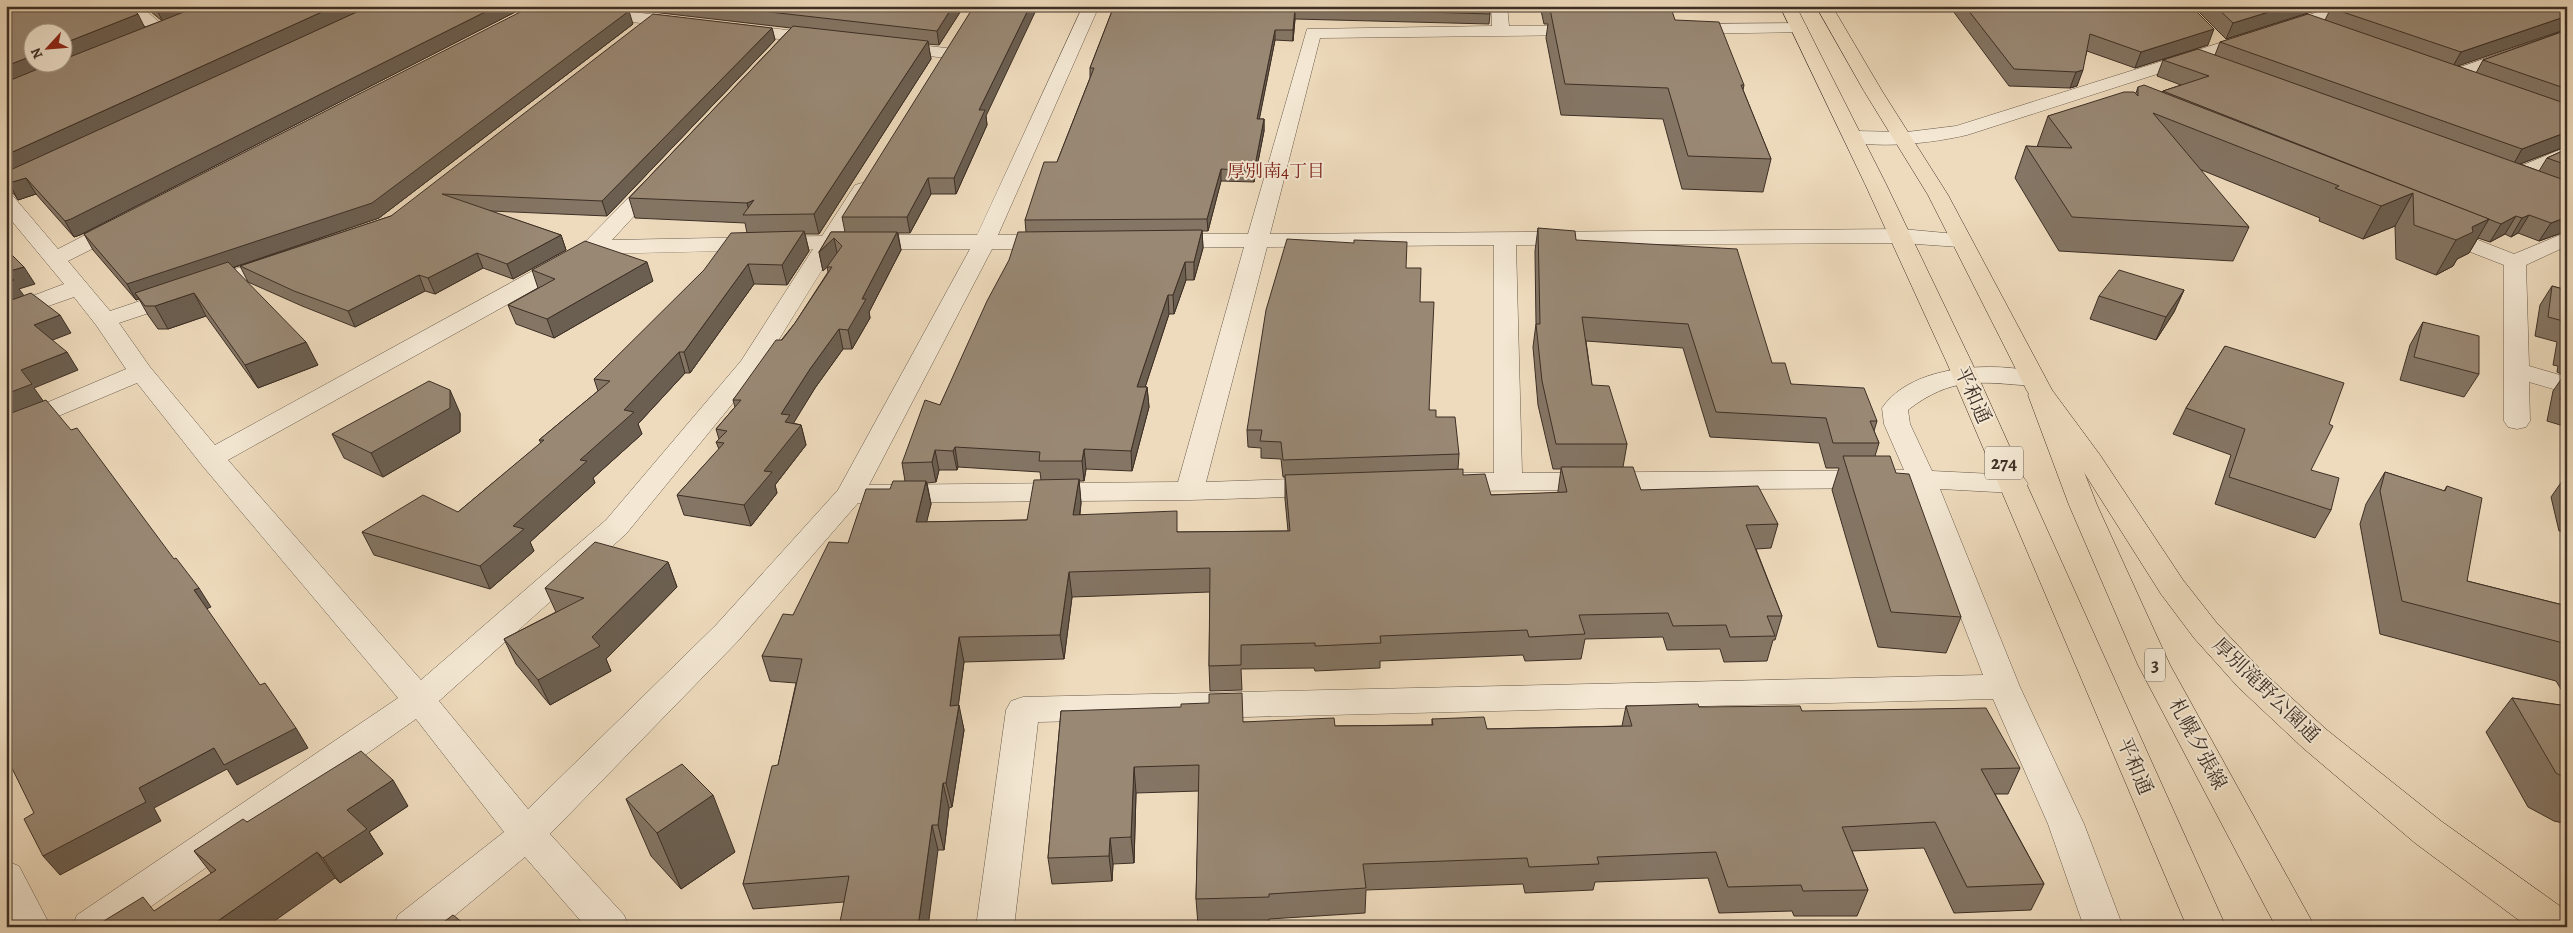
<svg xmlns="http://www.w3.org/2000/svg" width="2573" height="933" viewBox="0 0 2573 933" font-family="Alegreya,'Noto Serif JP',serif">
<style>
.lines{fill:none;stroke-linecap:round;stroke-linejoin:round}
.minor-casing{stroke:#695a4b;stroke-width:1}
.major-casing{stroke:#3d2f25;stroke-width:1}
.highway-casing{stroke:#3d2f25;stroke-width:1}
.minor{fill:#f4e8d4;fill-rule:evenodd}
.major{fill:#eedbbd;fill-rule:evenodd}
.highway{fill:#eedbbd;fill-rule:evenodd}
.wall{fill:#847564;stroke:#3d2f25;fill-rule:evenodd}
.shaded-wall{fill:#6b5f51;stroke:#3d2f25}
.building{fill:#998874;stroke:#3d2f25}
.labels{text-anchor:middle;dominant-baseline:central;stroke-width:4;stroke-linejoin:round;paint-order:stroke}
.far-neighbourhood-label{font-size:18px;fill:#7a1f14;stroke:#f4e8d4}
.shield{fill:#f4e8d4;stroke:#74665a;stroke-width:1}
.shield-label{font-size:19px;font-weight:bold;fill:#3d2f25}
.street-label{font-size:20px;fill:#3d2f25;stroke:#f4e8d4}
</style>
<rect width="100%" height="100%" fill="#eedbbd"/>
<filter id="stains"><feTurbulence type="fractalNoise" baseFrequency=".004" numOctaves="4"/><feColorMatrix values="0 0 0 0 .2 0 0 0 0 .09 0 0 0 0 .02 0 0 0 .5 -.17"/></filter>
<radialGradient id="worn" r=".72"><stop offset=".6" stop-color="#630" stop-opacity="0"/><stop offset="1" stop-color="#630" stop-opacity=".3"/></radialGradient>
<g class="lines">
<defs>
<g id="minor">
<path d="M123,6h18l28,25 -2,4h-12z"/>
<path d="M528,6h53l103,12 8,5 -8,5 -148,-17z"/>
<path d="M1083,6h16l-101,229h54l8,2 3,5 -3,5 -8,2h-60l-123,236 309,-3 66,-235 -79,1 -8,-2 -3,-5 3,-5 8,-2h83l59,-205 185,-3 -1,-20h16l2,20h81l2,4 -8,5 -264,3 -50,196 632,-5 65,6 3,5 -3,5 -8,2 -57,-4 -386,2 6,228 382,-3 -20,-46 -2,-16c30,-44 112,-47 159,-35l4,5 -4,5 -9,3c-52,-4 -80,-10 -124,24l2,14 22,47 82,4 10,3 4,6 -4,6 -10,3 -74,-4 80,198 64,137 39,103h-39l-36,-103 -55,-125 -955,23 -24,205h-38l30,-217 5,-9 12,-4 960,-22 -72,-187 -460,3 -10,-3 -4,-6 4,-6 10,-3h43v-228l-227,2 -61,235 117,-4 10,3 4,6 -4,6 -10,3 -133,4 -332,3 -120,138 -188,193 74,81 5,12h-43l-61,-70 -84,70h-48l5,-12 106,-83 -88,-113 -294,208h-50l5,-12 321,-217 -197,-234 -64,-81 -131,55v-18l120,-51 -30,-44 -22,-28 -68,24v-15l58,-22 -58,-70v-20l7,2 45,53 56,-29 8,-1 8,1 3,5 -3,5 -62,31 42,50 161,-54 8,-2 8,2 3,5 -3,5 -168,56 31,44 65,78 370,-203 65,-66h14l3,4 -55,60 210,-4 33,-51 7,-2 7,2 3,4 -28,46h133zM813,249l-72,112 -135,159 -185,160 -193,-220 370,-206zM835,249h135l-132,241 -122,135 -188,184 -89,-108 187,-167 134,-164z"/>
<path d="M2337,6h25l-2,3 -393,126c-34,8 -86,14 -120,6l-3,-4 3,-4 7,-2 53,1 49,-6z"/>
<path d="M1799,23l6,1 2,4 -2,4 -120,2 -8,-5 8,-5z"/>
<path d="M736,24l84,10 6,1 2,4 -2,4 -6,1 -90,-11 -2,-4z"/>
<path d="M2567,30v11l-109,39h-12l-3,-4 3,-4z"/>
<path d="M893,42l53,6 6,1 3,4 -3,4 -6,1 -59,-7 -3,-4 3,-4z"/>
<path d="M2567,147v13l-54,22 -7,-2 -3,-4 3,-4z"/>
<path d="M2440,225l74,29 53,-22v14l-41,19 3,101 38,11v16l-38,-11 1,39 -4,6 -9,2 -9,-2 -4,-6v-156l-72,-28 -3,-5 3,-5z"/>
<path d="M6,861l13,5 32,61h-39l-6,-12z"/>
</g>
<path id="major" d="M2041,387l9,3 4,5 43,110 73,160 145,262h-39l-138,-262 -69,-160 -41,-110 4,-5z"/>
<g id="highway">
<path d="M1780,6h16l90,178 86,179 254,564h-39l-240,-564 -82,-179z"/>
<path d="M1816,6h16l50,85 66,104 104,195 48,65 83,125 33,42 46,49 65,59 114,91 126,90v16h-39l-113,-84 -112,-95 -65,-61 -44,-49 -33,-44 -83,-131 -51,-72 -99,-196 -64,-104z"/>
</g>
</defs>
<use href="#minor" class="minor-casing"/>
<use href="#major" class="major-casing"/>
<use href="#highway" class="highway-casing"/>
<use href="#minor" class="minor"/>
<use href="#major" class="major"/>
<use href="#highway" class="highway"/>
</g>
<g class="wall">
<path d="M6,6l139,21 17,-6 -18,-15h383l-447,229 -6,2 -38,-43 -18,6 -4,-6 -7,-2 -1,-1z"/>
<path d="M600,6h364l-25,39 -11,-1 3,15 -112,175h-14l4,17 -22,34 -33,-1 -64,89h-5l-47,51 4,10 -49,44 2,5 -65,59 4,9 -44,38 -116,-34 -12,-23 96,-20 83,-69 -2,-3 59,-49 -4,-12 153,-146 -2,-10 -110,-5 -6,-20 162,-170z"/>
<path d="M1114,6h374l2,8 -1,10 -194,-5 -2,22 -18,-1 -16,79h5v12l-10,51 -33,-1 -13,50h-6l1,17 -9,32h-8l-12,34h-5l-24,73h2l2,20 -17,64 -46,-2 -2,12h-5l2,22 -1,12 99,17 109,-1 -3,-32v-22h-2l-2,-18 -20,-1v-10l-13,-1 -1,-17 159,-162 14,34 9,108 7,7 23,37 -1,15 5,6 28,20 67,-2v-2l3,-22h-8l-15,-64 -5,-58 3,-23 -1,-73 3,-23 38,12 196,123 19,21 86,37 -3,10 5,12 -4,13 21,17 65,144 -15,36 -68,-6 -46,-157 7,-22h-13l-7,-25 -109,-6 -27,-89 -97,-7 6,44 35,59 -4,23 18,23 137,34 -7,24 -15,1 26,67 -7,24h-2l-6,21 -43,1 -4,-13 -53,1 -4,-13 -78,2 -4,20 -56,2 -2,-6 -143,6v7l-65,3 -1,-3 -73,1 1,21 -32,1 -1,-25 1,-74 -138,5 -8,62 -100,3 -6,43 6,25 -12,77 -3,1 -5,42h-6l-94,52 -91,7 -10,-25 35,-119 18,-82 -26,-2 -8,-25 31,-41 97,-126 15,-8 -3,-18 38,-58 86,-173 -1,-12 32,-58 33,-84v-10zM958,467l82,5 1,8 -14,40 -101,2 5,-18 -4,-21 9,-1 3,-12h18z"/>
<path d="M1540,6h125v2l10,12 69,65 -1,5 28,69 -8,33 -81,-3 -19,-70 -102,-4 -15,-77 2,-14h-4z"/>
<path d="M1927,6h264l17,39 -73,23 -48,-17 -10,35 -7,2 -61,-2 -59,-79 -18,2z"/>
<path d="M2193,6h137l-104,33z"/>
<path d="M2567,6l-110,60 19,7 7,-13 84,-30v116l-47,18 19,7 8,-13 20,-9v82l-28,10 -21,-8 -7,4 -6,-3 -15,8 -12,-4 -9,15 -12,6 -4,7 -17,9 -40,-16 -1,-33 -32,13 -44,-18 1,-3 -121,-49 50,58 -16,34 -174,-10 -44,-73 11,-32 11,1 11,-31 88,-23 2,-6 24,5 1,-1 18,-6 -24,-9 6,-16 52,-5 5,-13 105,-22 6,-12z"/>
<path d="M633,24l-254,194 -146,50 85,97 -60,23 -52,-72 -38,13h-10l-10,-14 -9,-16 -3,1 -43,-50 -9,-16z"/>
<path d="M772,28l3,12 -168,176 -117,-5 71,24 5,15 -53,29 -30,-11 -48,26 -10,-3 -70,36 -53,-21 -54,-24 -8,-16 151,-50z"/>
<path d="M986,116l1,9 -31,69h-25l-21,39h-12l3,17 -32,62 1,6 -18,31h-9l-28,39 -22,35 8,2 5,20 -31,40 2,8 -26,33 -67,-11 -7,-20 42,-46 -3,-7 3,-3 -3,-10 19,-22 -2,-7 62,-77 33,-51 -1,-5 1,-1 -5,5 -4,-19 12,-20h14l-3,-15z"/>
<path d="M2567,243v184l-20,-6 6,-30 11,-16 -7,-3 1,-6 -5,-1 4,-23 -22,-6 5,-31 12,-19 11,3 -1,-39z"/>
<path d="M532,270l121,11 -99,57 -38,-14 -8,-19 30,-17z"/>
<path d="M2184,290l-10,22 -18,28 -66,-21 9,-23z"/>
<path d="M2423,322l56,52 -15,23 -64,-17 10,-35z"/>
<path d="M2225,346l86,124 20,40 -16,28 -100,-34 16,-49 -58,-21 13,-26z"/>
<path d="M460,413v19l-77,45 -39,-19 -12,-24z"/>
<path d="M2385,472l59,19 3,-5 20,95 100,25v93l-11,-18 -176,-47 -20,-110 6,-20z"/>
<path d="M2567,474v59l-8,-2 -8,-34z"/>
<path d="M668,562l9,25 -71,72 5,12 -61,34 -34,-41 -12,-25 52,-27 -11,-24z"/>
<path d="M2512,698l55,8v118l-13,-3 -26,-14 -42,-75z"/>
<path d="M1626,706l73,1 103,4 218,57 -12,26h-13l49,90 -13,26 -77,3 -30,-65 -72,3 16,39 -11,26h-63l-2,-5 -73,2 -11,-35 -113,4 -2,8 -68,3 -2,-9 -157,6 -1,23 -96,6v4l-71,2 -2,-26 3,-108 -63,2 -2,70 -21,1 -1,17 -60,3 -4,-26 13,-147 182,11 92,4 97,-1v-6l55,10 135,-3z"/>
<path d="M626,799l109,53 -54,37 -30,-33z"/>
<path d="M408,806l-39,26 14,22 -43,29 -5,-5 -124,-5 -17,-22 53,-29z"/>
</g>
<g class="shaded-wall">
<path d="M161,6h40l-38,16 -7,-14z"/>
<path d="M335,6h35l-364,169v-20z"/>
<path d="M497,6h30l-447,229 -6,2 -9,-16z"/>
<path d="M953,6h11l-25,39 -2,-14z"/>
<path d="M1030,6h8l-52,110 1,9 -31,69 -2,-16 25,-68z"/>
<path d="M1933,6h17l-18,3z"/>
<path d="M2288,6h42l-104,33 7,-16z"/>
<path d="M1295,8v11l-2,22v-11z"/>
<path d="M629,11l4,13 -254,194 -239,81 -5,-6 4,6 -3,1 -9,-16z"/>
<path d="M138,14l7,14 -83,33v-17z"/>
<path d="M2567,16v13l-115,39 9,-16z"/>
<path d="M772,28l3,12 -168,176 -5,-15z"/>
<path d="M2214,29l-6,16 -73,23 6,-16z"/>
<path d="M1275,30v10l-18,91v-12z"/>
<path d="M928,41l3,18 -112,175 -5,-20z"/>
<path d="M32,56v6h28l-54,22v-18z"/>
<path d="M2083,70l-6,16 -7,2 6,-16z"/>
<path d="M1264,119v12l-10,51v-11z"/>
<path d="M2567,132v14l-55,21 10,-18z"/>
<path d="M1221,169v12l-13,50 -1,-12z"/>
<path d="M26,178l10,16 -18,6 -9,-17z"/>
<path d="M928,178l3,16 -21,39 -3,-16z"/>
<path d="M2413,193l-18,33 -32,13 18,-33z"/>
<path d="M754,200l-4,15 -3,-12z"/>
<path d="M2529,215l-11,18 -7,4 11,-19z"/>
<path d="M2516,216l-11,18 -15,8 11,-18z"/>
<path d="M2567,217v14l-28,10 12,-18z"/>
<path d="M2489,219l-20,34 -12,6 -4,7 -17,9 20,-35 16,-13z"/>
<path d="M1202,230l1,18 -9,32v-18z"/>
<path d="M804,231l5,20 -22,34 -5,-20z"/>
<path d="M897,232l4,18 -32,62 1,6 -18,31 -4,-19 14,-31z"/>
<path d="M561,235l5,15 -53,29 -6,-15z"/>
<path d="M834,238l4,19 -15,14 -4,-19z"/>
<path d="M477,253l6,15 -48,26 -7,-16z"/>
<path d="M647,262l6,19 -99,57 -7,-19z"/>
<path d="M1185,262l1,18 -12,34 -1,-19z"/>
<path d="M748,264l6,20 -64,89 -6,-21z"/>
<path d="M24,267l11,17 -16,5 6,8 -19,7v-32z"/>
<path d="M419,275l6,16 -70,36 -7,-16z"/>
<path d="M2184,290l-10,22 -18,28 10,-23z"/>
<path d="M194,293l12,23 -38,13 -13,-23z"/>
<path d="M1168,295l1,19 -30,92 -2,-19z"/>
<path d="M60,315l11,18 -26,10 -11,-18z"/>
<path d="M839,329l4,20 -28,39 -22,36 8,1 5,20 -31,40 2,8 -26,33 -7,-21 20,-34 17,-57 29,-45z"/>
<path d="M306,342l12,23 -60,23 -13,-23z"/>
<path d="M67,352l11,18 -44,18 10,14 -38,16v-24l15,-24z"/>
<path d="M679,352l6,21 -47,51 4,10 -49,44 2,5 -65,59 4,9 -44,38 -10,-23 33,-40z"/>
<path d="M1147,387l2,20 -17,64 -1,-20z"/>
<path d="M450,390l10,23v19l-77,45 -12,-24z"/>
<path d="M955,447l3,20 -1,3 -4,-19z"/>
<path d="M1084,449l2,20 -2,12 -2,-20z"/>
<path d="M935,450l4,20 -3,12 -4,-20z"/>
<path d="M1079,479l2,24 -5,36 -3,-24z"/>
<path d="M926,481l5,23 -10,42 -5,-24z"/>
<path d="M668,562l9,25 -71,72 5,12 -61,34 -12,-25 54,-43z"/>
<path d="M1069,572l3,25 -8,62 -4,-24z"/>
<path d="M199,588l12,19 -5,2 -12,-19z"/>
<path d="M959,637l5,25 -8,62 3,-19 5,25 -12,77 -6,-24 4,-77z"/>
<path d="M296,728l12,20 -71,37 -10,-16 -73,39 7,13 -101,54 -17,-19 96,-68 75,-40z"/>
<path d="M1134,767l2,26 -2,70 -3,-26z"/>
<path d="M393,780l15,26 -39,26 14,22 -43,29 -17,-25 24,-48z"/>
<path d="M943,783l6,25 -5,42 -6,-25z"/>
<path d="M713,795l22,57 -54,37 -24,-56z"/>
<path d="M932,825l6,25 -10,77h-10z"/>
<path d="M1110,838l3,26 -1,17 -3,-25z"/>
<path d="M317,852l18,26 -69,49h-57z"/>
</g>
<g class="building">
<path d="M6,6h123l9,8 -76,30v-12h-30v24l-26,10z"/>
<path d="M199,6h136l-329,149v-73l49,-20h7v-2z"/>
<path d="M370,6h127l-426,213 -6,2 -39,-43 -17,5 -3,-2v-9z"/>
<path d="M532,6h53l44,5 -257,192 -245,81 -43,-50z"/>
<path d="M717,6h236l-16,25z"/>
<path d="M974,6h56l-51,104h6l-31,68h-26l-21,39h-65z"/>
<path d="M1114,6h374l2,8 -195,-6 -2,22h-18l-18,89h7l-10,52 -33,-2 -14,50 -182,1 19,-58h13l37,-94h-4z"/>
<path d="M1965,6h226l23,23 -73,23 -51,-18 -7,36 -7,2 -62,-3z"/>
<path d="M2215,6h73l-55,17z"/>
<path d="M2335,6h232v10l-106,36 -130,-44z"/>
<path d="M1671,8l4,12 44,2 25,63h-3l30,74 -83,-3 -20,-68 -103,-4 -15,-75z"/>
<path d="M653,14l119,14 -170,173 -160,-7 119,41 -54,29 -30,-11 -49,25 -9,-3 -71,36 -54,-20 -54,-25 151,-50z"/>
<path d="M2308,14l259,90v28l-45,17 -302,-107z"/>
<path d="M793,26l135,15 -114,173 -71,1 11,-15 -7,3 -118,-5z"/>
<path d="M2567,30v59l-84,-29z"/>
<path d="M2198,49l369,132v36l-16,6 -22,-8 -7,3 -6,-2 -15,8 -338,-133 46,-15 -46,-16z"/>
<path d="M2144,85l345,134 -17,8 1,5 -17,8 -42,-15 -1,-32 -32,13 -46,-18 4,-2 -186,-73 96,114 -177,-10 -46,-71 46,2 -24,-32 76,-24h10l4,4v-9z"/>
<path d="M2567,149v16l-20,-7z"/>
<path d="M1538,228l37,3 1,9 161,9 35,114h13l6,21 73,4 13,33h-7l9,22h-46l-7,-25 -110,-6 -28,-88 -106,-7 10,68 17,1 18,58h-71l-14,-63 -6,-57h4z"/>
<path d="M1202,230l-8,32h-9l-12,33h-5l-31,92h10l-16,64 -47,-2 -2,12h-43l1,-9 -85,-5 -2,4 -18,-1 -3,12 -30,1 23,-63 15,5 47,-104 22,-41 9,-28z"/>
<path d="M804,231l-22,34 -34,-1 -64,88h-5l-55,58 10,2 -54,48 7,1 -74,65 11,3 -44,37 -118,-34 61,-37 35,17 86,-72h-5l71,-59 -16,-2 110,-109 27,-37z"/>
<path d="M831,232h66l-35,67h4l-18,31 -9,-1 -29,40 -29,45 9,1 -5,7 16,3 -37,46 8,1 -28,33 -67,-10 47,-52 -8,-1 11,-11 -11,-2 25,-29h-8l43,-60h6l13,-17 37,-56h-5l15,-21 -8,-8 -15,14z"/>
<path d="M1287,239l67,4v-3l53,2 -1,26h15l-1,34h14l-5,108h7v7h19l4,37 -176,6 -2,-18 -21,-1 2,-11h-15l19,-120z"/>
<path d="M585,241l62,21 -100,57 -39,-14 47,-26 -23,-9z"/>
<path d="M6,249l18,18 -18,5z"/>
<path d="M228,262l78,80 -61,23 -51,-72 -39,13h-10l-10,-13z"/>
<path d="M2119,270l65,20 -18,27 -67,-21z"/>
<path d="M6,274l8,6 -8,3z"/>
<path d="M2552,286l15,4v32l-19,-5z"/>
<path d="M31,293l29,22 -26,10 33,27 -46,18 11,14 -26,10v-92z"/>
<path d="M2423,322l56,14v38l-65,-17z"/>
<path d="M2225,346l119,37 -15,41 4,2 -22,44 28,8 -8,32 -102,-33 16,-48 -59,-21z"/>
<path d="M2567,371v31l-7,-2z"/>
<path d="M429,381l21,9v18l-79,45 -39,-19z"/>
<path d="M46,400l25,30 6,-2 97,131 2,-1 23,30 -5,2 66,95 5,-2 31,45 -72,37 -10,-17 -75,40 7,14 -103,54 -19,-37 10,-6 -28,-57v-341z"/>
<path d="M1843,456h47l6,17 13,1 52,143 -70,-5z"/>
<path d="M1561,467h72l8,23 117,-4 20,38 -32,1 36,91h-15l8,20 -45,1 -4,-12 -53,1 -5,-13 -89,2 6,19 -56,3 -2,-7 -147,6 1,7 -66,3v-3l-74,2v20l-32,1 1,-98 -141,4 -9,63 -101,2 -9,69 9,-1 -13,78h-3l-5,42h-6l-14,102h-79l10,-51 -106,8 29,-118 6,-1 24,-106 -40,-3 21,-42 10,1 36,-73 19,1 18,-54h24l3,-8h33l-10,41 111,-2 7,-40 45,-1 -6,36 104,-4v21l113,-1 -5,-56 178,-6v6l22,-1 6,21 76,-3z"/>
<path d="M2385,472l60,19 2,-5 35,12 -15,83 100,25v38l-165,-43 -22,-110z"/>
<path d="M595,542l73,20 -76,75 8,9 -62,34 -34,-41 80,-41 -39,-10z"/>
<path d="M1242,693l1,29 91,-4 1,8 98,-1 -1,-6 52,-2 3,12 145,-3 -6,-20 72,-2 1,3 101,-1 2,5 184,-3 34,60 -39,1 63,115 -77,3 -32,-65 -93,5 26,63 -65,1 -2,-6 -73,2 -12,-35 -119,5 2,7 -70,3 -2,-9 -164,6 3,24 -97,6v3l-73,2 3,-134 -65,2 -3,70 -21,1 -1,18 -61,2 13,-147 120,-4v-3l28,-1v-9z"/>
<path d="M2512,698l55,8v73l-11,-6z"/>
<path d="M361,751l32,29 -46,30 20,19 -44,29 -6,-6 -108,75h-115l49,-30 11,14 62,-41 -22,-19 49,-32 4,3z"/>
<path d="M682,764l31,31 -56,38 -31,-34z"/>
<path d="M453,915l15,12h-31z"/>
</g>
<g class="labels">
<g class="far-neighbourhood-label">
<text x="1276" y="171">厚別南4丁目</text>
</g>
<g class="shield">
<rect x="1985" y="446.5" width="38" height="33" rx="4"/>
<rect x="2145" y="648.5" width="20" height="33" rx="4"/>
</g>
<g class="shield-label">
<text x="2004" y="463">274</text>
<text x="2155" y="665">3</text>
</g>
<g class="street-label">
<text transform="translate(1973 395) rotate(66)">平和通</text>
<text transform="translate(2266 690) rotate(44)">厚別滝野公園通</text>
<text transform="translate(2198 744) rotate(62)">札幌夕張線</text>
<text transform="translate(2135 766) rotate(67)">平和通</text>
</g>
</g>
<rect width="2573" height="933" fill="none" stroke="#eedbbd" stroke-width="25"/>
<rect x="8" y="8" width="2558" height="918" fill="none" stroke="#3d2f25" stroke-width="2.5"/>
<rect x="12" y="12" width="2548" height="908" fill="none" stroke="#3d2f25"/>
<g transform="translate(48 48) rotate(244)"><circle r="24" fill="#f4e8d4" stroke="#ab9e8e"/>
<path d="M0-4L9 19L0 12L-9 19Z" fill="#8f2418"/>
<text y="-8" font-size="14" font-weight="bold" text-anchor="middle" fill="#3d2f25">N</text>
</g>
<rect width="100%" height="100%" filter="url(#stains)"/>
<rect width="100%" height="100%" fill="url(#worn)"/>
</svg>
